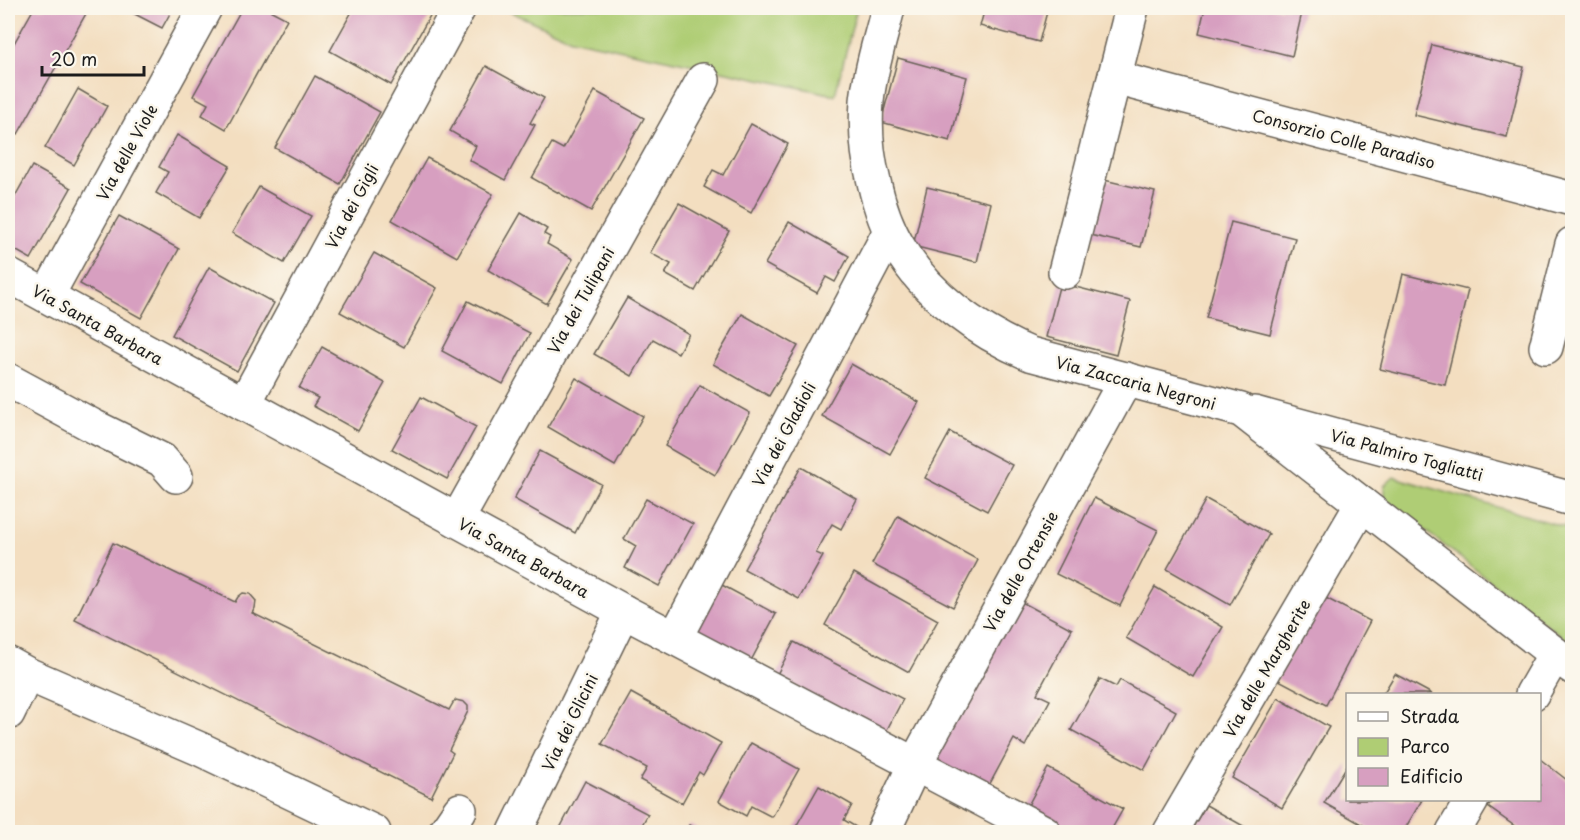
<svg xmlns="http://www.w3.org/2000/svg" width="1580" height="840" viewBox="0 0 1580 840" font-family="'Playpen Sans',sans-serif">
<style>
.green{fill:#afcd74;stroke:#667448;stroke-width:1.5}
.building{fill:#d79fc0}
.lines{fill:none;stroke-linecap:round;stroke-linejoin:round}
.minor-casing{stroke:#676055;stroke-width:36}
.minor{stroke:#fff;stroke-width:33}
.labels{text-anchor:middle;dominant-baseline:central;stroke-width:5;stroke-linejoin:round;paint-order:stroke}
.street-label{font-size:16px;fill:#1c1c1c;stroke:#fbf7ec}
</style>
<rect width="100%" height="100%" fill="#fbf7ec"/>
<filter id="ink" filterUnits="userSpaceOnUse"><feTurbulence type="fractalNoise" baseFrequency=".0167" numOctaves="2"/><feDisplacementMap in="SourceGraphic" scale="12" xChannelSelector="R" yChannelSelector="G"/><feConvolveMatrix kernelMatrix="1 2 1 2 8 2 1 2 1" color-interpolation-filters="sRGB"/></filter>
<filter id="wash" filterUnits="userSpaceOnUse"><feTurbulence type="fractalNoise" baseFrequency=".008" numOctaves="4" result="noise"/><feDisplacementMap in="SourceGraphic" scale="24" xChannelSelector="R" yChannelSelector="G"/><feGaussianBlur stdDeviation="1.35" result="paint"/><feColorMatrix in="noise" values="0 0 0 0 0 0 0 0 0 0 0 0 0 0 0 0 0 1.4 0 .05"/><feComposite in="paint" operator="in"/></filter>
<g filter="url(#wash)">
<rect width="100%" height="100%" fill="#f3dec0"/>
<g class="green">
<path d="M502,8h355l-22,87 -264,-56z"/>
<path d="M1394,477l178,52v115l-188,-145v-13z"/>
</g>
<g id="blocks">
<g class="building">
<path d="M34,8h50l4,2 -70,124 -10,-6v-74z"/>
<path d="M123,8h50l-11,20z"/>
<path d="M242,8h24l21,11 -61,110 -24,-14 6,-11 -15,-8z"/>
<path d="M354,8h70l8,4 -41,73 -61,-34z"/>
<path d="M985,8h63l-9,34 -59,-16z"/>
<path d="M1205,8h98l-11,48 -93,-23z"/>
<path d="M1432,45l92,22 -17,70 -93,-22z"/>
<path d="M898,58l69,19 -17,64 -69,-19z"/>
<path d="M486,66l58,32 -14,25 5,2 -30,55 -36,-20 7,-14 -26,-15z"/>
<path d="M315,76l65,36 -40,72 -65,-36z"/>
<path d="M78,89l29,17 -33,59 -29,-17z"/>
<path d="M595,91l49,27 -53,93 -59,-33 20,-35 11,6z"/>
<path d="M751,124l37,20 -37,69 -47,-26 9,-17 10,5z"/>
<path d="M177,135l53,31 -31,52 -43,-25 12,-21 -9,-5z"/>
<path d="M427,158l66,36 -36,63 -65,-37z"/>
<path d="M32,166l39,22 -40,71 -23,-13v-37z"/>
<path d="M1100,179l55,13 -14,55 -55,-13z"/>
<path d="M259,187l52,29 -27,47 -52,-30z"/>
<path d="M927,187l64,16 -14,59 -64,-16z"/>
<path d="M679,203l50,28 -34,60 -30,-17 6,-10 -21,-11z"/>
<path d="M521,213l26,16 -3,5 6,3 -3,7 26,15 -26,45 -59,-34z"/>
<path d="M119,216l60,33 -38,69 -61,-34z"/>
<path d="M789,222l60,34 -14,26 -9,-5 -9,16 -52,-29z"/>
<path d="M1231,222l64,16 -25,96 -64,-16z"/>
<path d="M374,253l63,35 -33,59 -64,-35z"/>
<path d="M209,267l65,36 -37,68 -65,-36z"/>
<path d="M1403,274l65,16 -23,95 -65,-16z"/>
<path d="M1060,283l70,18 -14,54 -70,-18z"/>
<path d="M627,298l62,36 -11,19 -25,-14 -21,37 -38,-22z"/>
<path d="M468,301l62,32 -27,51 -61,-33z"/>
<path d="M742,314l56,32 -29,50 -56,-32z"/>
<path d="M322,347l63,36 -27,48 -45,-25 5,-8 -19,-10z"/>
<path d="M851,364l68,38 -29,52 -68,-38z"/>
<path d="M576,378l67,38 -28,50 -67,-39z"/>
<path d="M700,385l50,28 -35,62 -50,-29z"/>
<path d="M421,397l55,30 -29,52 -55,-30z"/>
<path d="M1572,411v17l-5,-1z"/>
<path d="M950,432l62,33 -25,46 -62,-33z"/>
<path d="M540,451l61,33 -26,49 -61,-34z"/>
<path d="M801,467l56,32 -16,30 -9,-5 -16,29 7,3 -24,43 -55,-30z"/>
<path d="M1094,498l64,32 -38,76 -64,-32z"/>
<path d="M646,499l47,25 -34,62 -34,-18 11,-22 -12,-7z"/>
<path d="M1206,499l63,35 -39,71 -63,-36z"/>
<path d="M898,516l80,44 -25,47 -81,-43z"/>
<path d="M113,543l122,59 3,-5 5,-4 7,1 6,7 -1,7 -3,5 197,97 4,-7 3,-3 8,2 4,4v5l-19,39 4,3 -22,44 -356,-177z"/>
<path d="M854,573l84,47 -29,52 -84,-47z"/>
<path d="M720,584l56,30 -29,54 -56,-29z"/>
<path d="M1155,587l68,40 -30,50 -67,-39z"/>
<path d="M1320,595l50,26 -44,84 -49,-26z"/>
<path d="M1018,600l54,29 -35,65 13,6 -25,46 -11,-7 -28,52 -55,-30z"/>
<path d="M794,642l109,57 -21,40 -109,-57z"/>
<path d="M1395,674l37,20h-49z"/>
<path d="M1100,679l16,8 4,-7 56,31 -32,59 -73,-40z"/>
<path d="M631,693l90,50 -18,32 -4,-3 -17,31 -42,-23 7,-12 -45,-24z"/>
<path d="M1278,698l51,29 -47,81 -50,-30z"/>
<path d="M751,743l48,26 -27,48 -21,-11 -5,10 -27,-15z"/>
<path d="M1540,759l32,25v44l-3,4h-46l-35,-25 6,-7h46z"/>
<path d="M1348,764v36h74l-19,32h-28l-51,-29z"/>
<path d="M1048,768l75,41 -13,23h-45l-40,-21z"/>
<path d="M585,781l63,33 -10,18h-80z"/>
<path d="M819,786l33,19 -8,15 17,10 -1,2h-67z"/>
<path d="M1206,805l48,27h-64z"/>
<path d="M689,825l16,7h-20z"/>
</g>
</g>
</g>
<g filter="url(#ink)">
<use href="#blocks" fill-opacity="0" stroke="#676055" stroke-width="1.5"/>
<g class="lines">
<defs>
<g id="minor">
<path d="M888,8c-7,30 -18,61 -21,93 -2,27 0,54 7,81 5,22 12,44 24,64 28,49 80,86 132,108l211,56 331,257"/>
<path d="M1115,78l457,121"/>
<path d="M1065,272l67,-264"/>
<path d="M8,275l615,336 421,221"/>
<path d="M47,296l158,-288"/>
<path d="M1546,347l26,-103"/>
<path d="M8,380l87,47 67,33 14,16"/>
<path d="M244,404l215,-396"/>
<path d="M1254,413l318,86"/>
<path d="M457,520l246,-440"/>
<path d="M675,638l215,-407"/>
<path d="M27,674l173,75 174,83"/>
<path d="M1532,694l23,-40"/>
<path d="M8,713l19,-39 -18,-10"/>
<path d="M445,832l15,-22"/>
<path d="M515,832l108,-221"/>
<path d="M883,832l32,-68 211,-385"/>
<path d="M1170,832l192,-328"/>
<path d="M1453,832l19,-32"/>
</g>
</defs>
<use href="#minor" class="minor-casing"/>
<use href="#minor" class="minor"/>
</g>
</g>
<g class="labels">
<g class="street-label">
<text transform="translate(1344 138) rotate(15)">Consorzio Colle Paradiso</text>
<text transform="translate(126 152) rotate(-61)">Via delle Viole</text>
<text transform="translate(351 206) rotate(-62)">Via dei Gigli</text>
<text transform="translate(580 300) rotate(-61)">Via dei Tulipani</text>
<text transform="translate(98 324) rotate(29)">Via Santa Barbara</text>
<text transform="translate(1136 382) rotate(15)">Via Zaccaria Negroni</text>
<text transform="translate(783 434) rotate(-62)">Via dei Gladioli</text>
<text transform="translate(1407 454) rotate(15)">Via Palmiro Togliatti</text>
<text transform="translate(524 557) rotate(29)">Via Santa Barbara</text>
<text transform="translate(1020 571) rotate(-61)">Via delle Ortensie</text>
<text transform="translate(1266 668) rotate(-60)">Via delle Margherite</text>
<text transform="translate(569 722) rotate(-64)">Via dei Glicini</text>
</g>
</g>
<rect width="1580" height="840" fill="none" stroke="#fbf7ec" stroke-width="30"/>
<rect x="1346" y="693" width="195" height="108" fill="#fbf7ec" stroke="#a29f99" stroke-width="1.5"/>
<rect x="1358" y="712" width="30" height="9" fill="#ffffff" stroke="#a29f99" stroke-width="1.5"/>
<text x="1400" y="723" font-size="18" fill="#1c1c1c">Strada</text>
<rect x="1358" y="738" width="30" height="18" fill="#afcd74" stroke="#a29f99" stroke-width="1.5"/>
<text x="1400" y="753" font-size="18" fill="#1c1c1c">Parco</text>
<rect x="1358" y="768" width="30" height="18" fill="#d79fc0" stroke="#a29f99" stroke-width="1.5"/>
<text x="1400" y="783" font-size="18" fill="#1c1c1c">Edificio</text>
<path d="M42 66v9h102v-9" fill="none" stroke="#1c1c1c" stroke-width="3"/>
<text x="51" y="66" font-size="18" fill="#1c1c1c" stroke="#fbf7ec" stroke-width="4.5" paint-order="stroke">20 m</text>
</svg>
